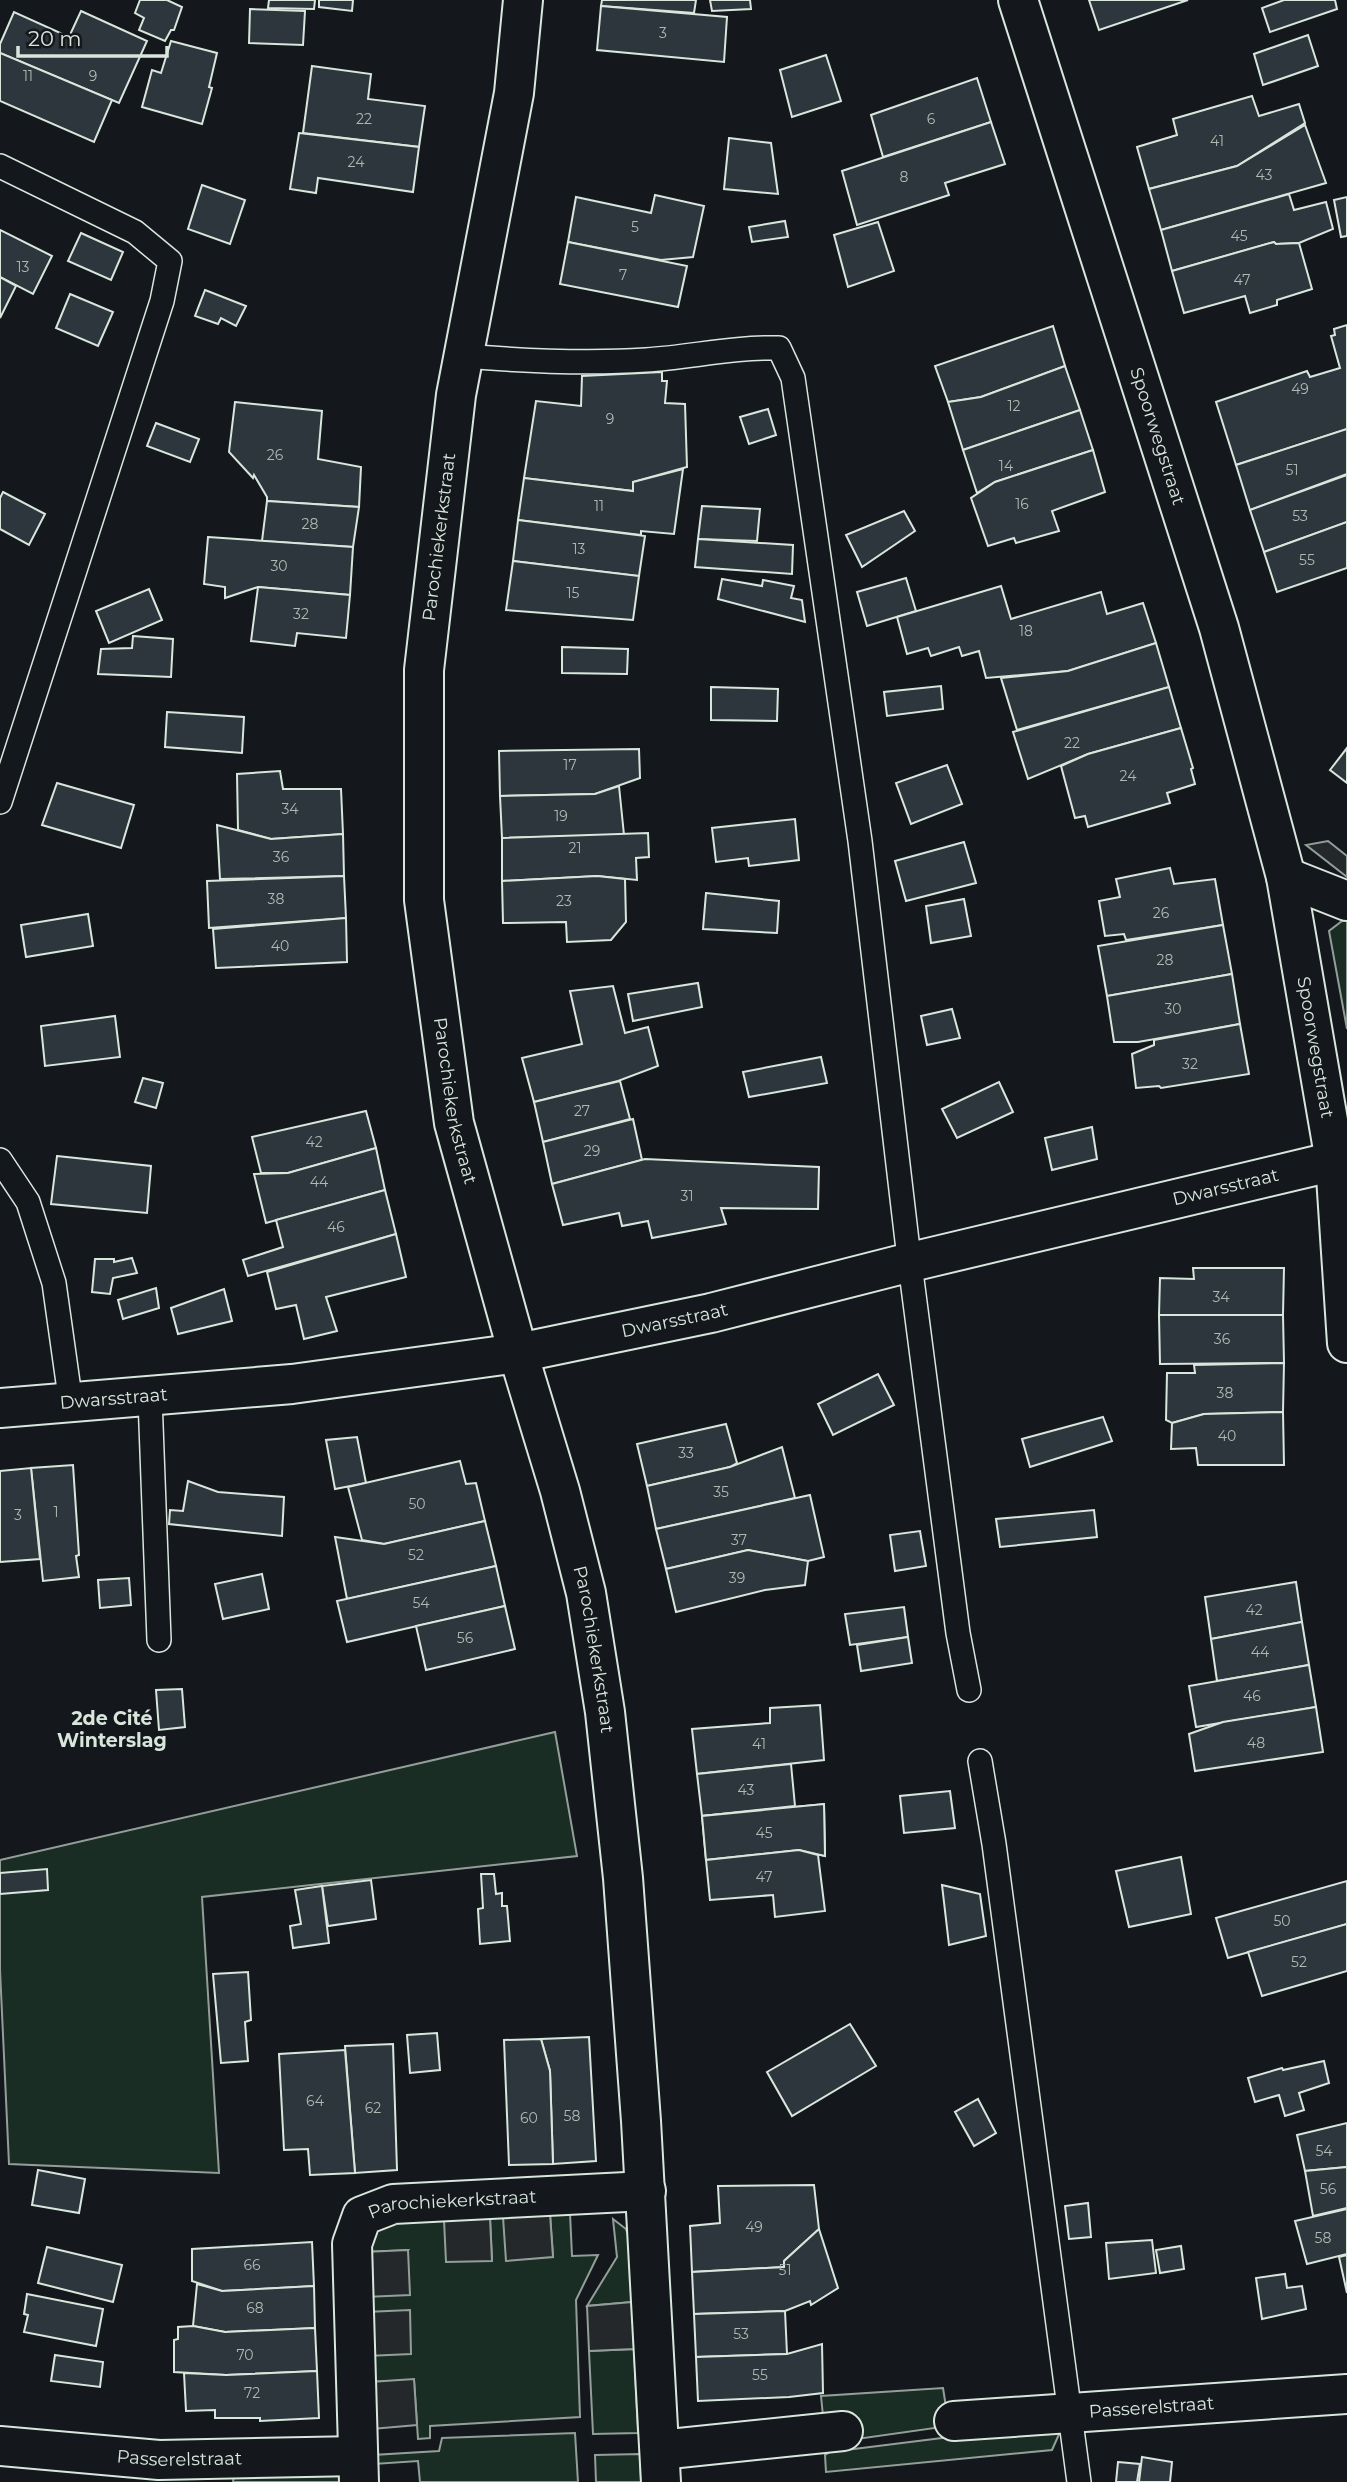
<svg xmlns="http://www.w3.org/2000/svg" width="1347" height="2482" viewBox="0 0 1347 2482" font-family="Montserrat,sans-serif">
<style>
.green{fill:#1a2d24;stroke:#939e99;stroke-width:2}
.parking{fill:#24282b;stroke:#939e99;stroke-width:2}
.building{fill:#2c363c;stroke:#d8e6dc;stroke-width:2}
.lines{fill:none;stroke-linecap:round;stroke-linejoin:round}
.service-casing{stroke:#d8e6dc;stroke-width:26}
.minor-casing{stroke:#d8e6dc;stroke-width:42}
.service{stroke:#14181c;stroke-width:23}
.minor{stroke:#14181c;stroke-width:38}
.labels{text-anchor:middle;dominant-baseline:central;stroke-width:5;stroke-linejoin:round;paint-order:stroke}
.number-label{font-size:14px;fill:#adbab4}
.street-label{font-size:18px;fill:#d8e6dc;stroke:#14181c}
.neighbourhood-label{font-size:19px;font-weight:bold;fill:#d8e6dc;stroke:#14181c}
</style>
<rect width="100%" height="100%" fill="#14181c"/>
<g class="green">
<path d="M1342,921h5v108l-18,-98z"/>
<path d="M555,1732l22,124 -375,41 17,276 -210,-9 -9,-194v-110z"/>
<path d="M570,2213l2,43 26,-1 -22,45 4,117 -150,9v12l-12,1 -4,-59 -44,2 -5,-85 43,-47 -44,2 9,-21 20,-11h51l48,40 -2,-42 13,-1 50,39 -3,-42z"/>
<path d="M613,2219l13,10 5,15 1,58 -45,4 30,-49z"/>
<path d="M634,2349l4,84 -45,1 -4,-83z"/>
<path d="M943,2388l6,38 -99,14 -27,-24 -2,-20z"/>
<path d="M1060,2432l-8,18 -226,22 -1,-17 5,-3 120,-15z"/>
<path d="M575,2433l3,49h-158l-2,-21 -44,3 -1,-9 66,-4 3,-13z"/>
<path d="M640,2454l1,28h-45l-1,-27z"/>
<path d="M340,2473l1,9h-108l1,-7z"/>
</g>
<g class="parking">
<path d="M1328,841l19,15v21l-41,-32z"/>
<path d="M550,2214l3,43 -47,4 -3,-44z"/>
<path d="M490,2218l2,43 -46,1 -2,-42z"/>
<path d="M408,2250l2,45 -45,2 -1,-45z"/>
<path d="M632,2302l2,47 -45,2 -2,-45z"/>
<path d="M410,2310l1,44 -44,2 -1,-44z"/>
<path d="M414,2379l3,46 -45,4 -2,-47z"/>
</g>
<g class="building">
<path d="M140,0h27l15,7 -8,23h-3l-6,11 -26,-11 5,-12 -9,-5z"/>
<path d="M269,0h46l-1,9 -46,-1z"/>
<path d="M319,0h34l-1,11 -33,-4z"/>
<path d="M602,0h94l-2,13 -93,-7z"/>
<path d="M710,0h40l1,9 -39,2z"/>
<path d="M1089,0h99l-89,30z"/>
<path d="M1284,0h51l2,9 -67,23 -8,-24z"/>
<path d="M601,6l126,11 -3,45 -127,-12z"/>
<path d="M250,9l55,2 -2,34 -54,-2z"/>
<path d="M81,11l66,30 -28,62 -119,-50v-9l14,-32 55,25z"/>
<path d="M1308,35l10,31 -55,19 -9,-31z"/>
<path d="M171,41l46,12 -8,34 3,1 -10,36 -60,-17 10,-37 9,3z"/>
<path d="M0,53l112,47 -18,42 -94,-41z"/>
<path d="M826,55l15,46 -49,16 -12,-47z"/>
<path d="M312,66l59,8 -3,25 57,7 -6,41 -116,-14z"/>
<path d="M977,78l14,44 -108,35 -12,-42z"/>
<path d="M1252,96l7,20 40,-12 6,19 -68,43 -88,23 -12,-42 40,-12 -4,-16z"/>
<path d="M991,122l14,42 -60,19 4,12 -92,30 -15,-54z"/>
<path d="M1305,125l21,58 -165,47 -12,-41 88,-23z"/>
<path d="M299,133l120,14 -6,45 -95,-14 -2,15 -26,-4z"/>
<path d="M729,138l42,5 7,51 -54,-5z"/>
<path d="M202,185l43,15 -15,44 -42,-15z"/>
<path d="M1289,194l5,16 32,-8 7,27 -34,14 -23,1 -2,-2 -102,29 -11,-41z"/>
<path d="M655,195l49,11 -11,51 -32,3 -93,-18 8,-45 75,16z"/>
<path d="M1347,197v39l-6,1 -7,-37z"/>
<path d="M785,221l3,16 -36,5 -3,-15z"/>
<path d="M878,222l16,49 -46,16 -14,-52z"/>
<path d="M0,230l52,26 -19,38 -33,-17z"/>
<path d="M81,233l42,19 -12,28 -43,-19z"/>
<path d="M568,242l119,24 -9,41 -118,-23z"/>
<path d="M1274,242l2,2 23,-1 13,46 -35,11v5l-27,8 -5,-17 -61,17 -12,-42z"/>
<path d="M0,277l16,9 -16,32z"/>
<path d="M205,290l41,16 -10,20 -15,-8 -3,6 -23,-8z"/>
<path d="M70,294l43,18 -15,34 -42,-18z"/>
<path d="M1347,325v104l-111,36 -20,-63 91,-31 3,6 30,-9 -9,-32 4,-1 -1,-6z"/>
<path d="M1053,326l12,40 -84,31 -33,5 -13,-36z"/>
<path d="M1065,366l15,44 -117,40 -15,-48 33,-5z"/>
<path d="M662,372v9h5l-2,22 20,1 2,63 -54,15v9l-109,-13 12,-77 45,5 1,-30z"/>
<path d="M235,402l87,9 -4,48 43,8 -2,40 -92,-6v-4l-13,-22 -1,3 -24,-26z"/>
<path d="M768,409l8,26 -27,9 -9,-27z"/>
<path d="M1080,410l13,40 -98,32 -18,11 -14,-43z"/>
<path d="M156,423l43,16 -9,23 -43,-16z"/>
<path d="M1347,429v45l-97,36 -14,-45z"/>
<path d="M1093,450l12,42 -53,19 7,20 -43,12 -2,-5 -26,8 -17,-48 24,-16z"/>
<path d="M683,469l-9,65 -33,-3v4l-123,-15 6,-42 109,13v-9z"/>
<path d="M1347,475v47l-83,30 -14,-42z"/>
<path d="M3,492l42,22 -16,31 -29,-16v-31z"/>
<path d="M267,501l92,6 -6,40 -91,-6z"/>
<path d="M702,506l58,3 -3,32 -59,-2z"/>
<path d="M904,511l11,20 -53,36 -16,-32z"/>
<path d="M518,520l127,16 -6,40 -126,-15z"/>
<path d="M1347,522v46l-70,24 -13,-40z"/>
<path d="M208,537l145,10 -3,48 -92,-8 -33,11v-11l-21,-3z"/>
<path d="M698,539l95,6 -1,29 -97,-7z"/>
<path d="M513,561l126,15 -6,44 -127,-10z"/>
<path d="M906,578l10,33 -49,15 -10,-34z"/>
<path d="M722,579l40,7 1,-6 31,6 -3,12 11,2 3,22 -87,-23z"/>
<path d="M1001,586l10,33 90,-27 6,22 36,-11 13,40 -88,28 -82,7 -7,-27 -17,5 -3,-9 -28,9 -3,-8 -21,6 -10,-37z"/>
<path d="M258,587l92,8 -4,43 -49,-5 -2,13 -44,-5z"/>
<path d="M149,589l13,31 -53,23 -13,-32z"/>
<path d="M133,636l40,3 -2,38 -73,-3 3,-25 31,-1z"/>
<path d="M1156,643l13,44 -152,43 -16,-52 67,-7z"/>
<path d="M562,647l66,2 -1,25 -65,-1z"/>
<path d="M941,686l2,23 -56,7 -3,-24z"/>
<path d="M711,687l67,2 -1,32 -66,-1z"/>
<path d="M1169,687l12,41 -93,26 -60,25 -15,-47z"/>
<path d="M167,712l77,5 -2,36 -77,-6z"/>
<path d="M1181,728l12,40 -2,1 4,15 -28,9 3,10 -82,24 -3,-11 -10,2 -14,-52 27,-12z"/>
<path d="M1347,748v35l-17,-13z"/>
<path d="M639,749l1,29 -45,16 -95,2 -1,-45z"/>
<path d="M947,765l15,39 -51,20 -15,-41z"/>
<path d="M280,771l3,18h58l2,45 -72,5 -33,-9 -1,-56z"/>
<path d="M57,783l77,22 -13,43 -79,-23z"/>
<path d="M619,786l5,49 -122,3 -2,-42 95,-2z"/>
<path d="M795,819l4,41 -50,6 -1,-8 -32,4 -4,-34z"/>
<path d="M217,825l54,14 72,-5 1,42 -124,3z"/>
<path d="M648,833l1,24 -13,1 1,22 -40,-4 -95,5v-43z"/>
<path d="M964,842l12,41 -70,18 -11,-40z"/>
<path d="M1170,868l4,16 41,-5 8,46 -97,15 -2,-6 -19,2 -6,-35 21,-4 -4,-18z"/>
<path d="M344,876l2,42 -137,10 -2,-47z"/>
<path d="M597,876l28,3 1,43 -15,18 -44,2 -1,-20 -63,1 -1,-42z"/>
<path d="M706,893l73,8 -2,32 -74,-4z"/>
<path d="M964,899l7,37 -40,7 -5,-37z"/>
<path d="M88,914l5,32 -67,11 -5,-32z"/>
<path d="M346,918l1,44 -131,6 -3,-39z"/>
<path d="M1223,925l9,49 -125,22 -9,-50z"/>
<path d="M1232,974l8,50 -102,18h-24l-7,-46z"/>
<path d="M698,983l4,24 -69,14 -5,-27z"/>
<path d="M613,986l12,47 23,-6 10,39 -40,15 -84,21 -12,-44 60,-14 -12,-53z"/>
<path d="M952,1009l8,29 -33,7 -6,-29z"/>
<path d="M115,1016l5,41 -75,9 -4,-40z"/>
<path d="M1240,1024l9,50 -88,14 -2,-2 -23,2 -4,-34 22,-9v-5z"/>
<path d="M821,1057l6,26 -78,14 -6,-25z"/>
<path d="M143,1078l20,5 -7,25 -21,-6z"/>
<path d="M620,1081l10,38 -87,23 -9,-40z"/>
<path d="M999,1082l14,30 -56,26 -15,-29z"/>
<path d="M366,1111l10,37 -88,25h-27l-9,-36z"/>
<path d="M633,1119l9,41 -90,24 -9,-42z"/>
<path d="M1092,1127l5,32 -45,11 -7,-32z"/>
<path d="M376,1148l9,42 -119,33 -12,-49 34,-1z"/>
<path d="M57,1156l94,10 -4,47 -96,-9z"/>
<path d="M645,1159l174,8 -1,42 -97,-1 5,16 -74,14 -4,-17 -26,5 -3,-13 -56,12 -11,-41z"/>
<path d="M385,1190l11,44 -148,42 -5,-16 40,-13 -7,-27z"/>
<path d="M396,1234l10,43 -80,20 11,34 -33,8 -8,-34 -20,4 -9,-37z"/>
<path d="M132,1258l5,15 -24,5 -3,16 -18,-2 3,-33h19v3z"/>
<path d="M1193,1268h91l-1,47h-124l1,-37 34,1z"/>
<path d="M156,1288l3,20 -36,11 -5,-19z"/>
<path d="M224,1289l8,32 -54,13 -7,-26z"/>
<path d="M1159,1315h124l1,48 -124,1z"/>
<path d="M1284,1363l-1,49 -79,2 -32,9 -6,-3 1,-47h28l-1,-8z"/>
<path d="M878,1374l16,31 -61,30 -15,-31z"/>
<path d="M1283,1412l1,53h-86l-2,-17 -25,1 1,-26 32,-9z"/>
<path d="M1103,1417l9,24 -82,26 -8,-28z"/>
<path d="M726,1424l11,39 -7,4 -83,19 -10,-42z"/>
<path d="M357,1437l9,46 -31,6 -9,-49z"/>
<path d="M782,1447l13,51 -139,31 -9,-43 83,-19z"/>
<path d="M460,1461l6,23 10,-1 9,38 -101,23 -22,-4 -14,-53z"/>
<path d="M73,1465l6,90 -3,1 3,21 -36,4 -12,-113z"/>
<path d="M31,1468l9,91 -40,3v-91z"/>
<path d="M188,1481l30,11 66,5 -2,39 -113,-12 1,-14 13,1z"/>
<path d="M810,1495l14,62 -16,4 -60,-11 -82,19 -10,-40z"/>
<path d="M1094,1510l3,27 -97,10 -4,-28z"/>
<path d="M485,1521l11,45 -149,33 -12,-62 49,7z"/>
<path d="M920,1531l6,35 -31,5 -5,-36z"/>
<path d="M748,1550l60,11 -3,24 -40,5 -89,22 -10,-43z"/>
<path d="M496,1566l9,40 -158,36 -10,-41z"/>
<path d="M262,1574l7,35 -46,10 -8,-35z"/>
<path d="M129,1578l2,27 -31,3 -2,-28z"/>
<path d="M1296,1582l6,40 -91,17 -6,-42z"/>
<path d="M505,1606l10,43 -89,21 -10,-44z"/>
<path d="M904,1607l4,30 -58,8 -5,-31z"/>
<path d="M1302,1622l7,43 -92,16 -6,-42z"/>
<path d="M908,1637l4,26 -51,8 -4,-26z"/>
<path d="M1309,1665l7,42 -120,20 -7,-41z"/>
<path d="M182,1689l3,38 -26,3 -3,-40z"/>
<path d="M820,1705l4,55 -127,14 -5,-45 78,-6v-15z"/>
<path d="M1316,1707l7,45 -128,19 -6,-37 34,-12z"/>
<path d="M791,1764l4,42 -93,10 -5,-42z"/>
<path d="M950,1791l5,37 -51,5 -4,-37z"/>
<path d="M824,1804l1,52 -26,-6 -93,10 -4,-44z"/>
<path d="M824,1804l1,52 -26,-6 -93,10 -4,-44z"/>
<path d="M799,1850l19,5 7,56 -50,6 -2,-22 -63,5 -4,-40z"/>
<path d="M1181,1857l10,57 -62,13 -13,-56z"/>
<path d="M47,1869l1,21 -48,4v-21z"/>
<path d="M481,1874h13l2,20 6,-1v13h5l3,35 -30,3 -2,-35 5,-1z"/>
<path d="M371,1880l5,39 -48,7 -6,-40z"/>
<path d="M1347,1881v43l-119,34 -12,-40z"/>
<path d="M942,1885l38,9 6,42 -37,9z"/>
<path d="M322,1886l7,57 -36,5 -3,-22 11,-2 -6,-34z"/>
<path d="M1347,1924v47l-85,25 -14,-44z"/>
<path d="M248,1972l3,48 -6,2 3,39 -27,2 -8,-89z"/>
<path d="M850,2024l26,42 -84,50 -25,-44z"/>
<path d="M437,2033l3,37 -30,3 -3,-38z"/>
<path d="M589,2037l7,124 -43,3 -3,-93 -9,-32z"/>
<path d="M541,2039l9,32 3,93 -44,1 -5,-125z"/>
<path d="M393,2044l4,126 -42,3 -10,-127z"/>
<path d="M345,2050l10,123 -45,2 -2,-26 -24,1 -5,-96z"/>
<path d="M1324,2061l5,22 -30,10 5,17 -19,6 -6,-21 -24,7 -7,-24 34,-10 1,2z"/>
<path d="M978,2099l18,34 -22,13 -19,-34z"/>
<path d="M1347,2123v44l-42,4 -8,-36z"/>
<path d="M1347,2167v41l-34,8 -8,-45z"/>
<path d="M38,2170l47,9 -6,34 -47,-8z"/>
<path d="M814,2185l5,44 -35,32v6l-92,5 -2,-46 30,-3 -2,-37z"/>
<path d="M1088,2203l3,34 -22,2 -4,-33z"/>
<path d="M1347,2209v45l-40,10 -12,-43z"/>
<path d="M819,2229l19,59 -27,17 -1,-4 -25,10 -91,3 -2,-42 92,-5v-6z"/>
<path d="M1152,2240l4,33 -47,6 -3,-36z"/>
<path d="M312,2242l2,44 -92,5 -30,-10v-32z"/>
<path d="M1181,2246l3,23 -24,4 -4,-23z"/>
<path d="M47,2247l75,18 -9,37 -75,-19z"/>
<path d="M1347,2255v38l-8,-36z"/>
<path d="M1285,2274l2,14 15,-2 4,23 -44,10 -6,-41z"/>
<path d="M197,2284l25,7 92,-5 1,42 -90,4 -32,-6z"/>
<path d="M27,2294l76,15 -7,37 -72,-14 4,-17 -4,-1z"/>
<path d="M785,2311l2,43 -91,3 -2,-43z"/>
<path d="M193,2326l32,6 90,-4 2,43 -91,4 -52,-3v-32l4,-1v-12z"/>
<path d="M822,2344l1,49 -34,4 -91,4 -2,-44 91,-3z"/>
<path d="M55,2355l48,7 -3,25 -49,-6z"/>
<path d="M317,2371l2,47 -59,3v-3h-45v-8l-29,1 -2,-38 42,2z"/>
<path d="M1142,2457l30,5 -2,20h-31z"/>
<path d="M1118,2462l22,2 -3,18h-21z"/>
</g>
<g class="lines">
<defs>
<g id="service">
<path d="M0,166l135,66 35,29 -8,40 -162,501"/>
<path d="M464,356c60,5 121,8 182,4 46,-3 86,-13 133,-12l14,30 67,463 47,400 51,392 11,57"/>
<path d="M0,1160l28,42 26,81 17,121"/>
<path d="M150,1398l9,242"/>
<path d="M980,1761l14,83 85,638"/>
</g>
<g id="minor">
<path id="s1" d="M523,0l-9,93 -58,302 -32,275v230l30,223 64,230 42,138 26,102 19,119 18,166 18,243 20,361"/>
<path id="s2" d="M1018,0l201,628 67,249 49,284 12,182"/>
<path d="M1286,877l61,24"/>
<path id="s3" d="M0,1408l292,-24 226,-31 193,-40 200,-51 424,-101"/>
<path id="s4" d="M954,2421l393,-27"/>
<path id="s5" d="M0,2446l159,14 199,-4"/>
<path d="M660,2450l183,-19"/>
<path id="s6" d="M359,2482l-7,-238 10,-28 31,-12 253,-13"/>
</g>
</defs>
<use href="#service" class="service-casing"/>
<use href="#minor" class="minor-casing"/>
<use href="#service" class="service"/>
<use href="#minor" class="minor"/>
</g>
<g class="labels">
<g class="number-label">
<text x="663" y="33">3</text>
<text x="28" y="76">11</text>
<text x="93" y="76">9</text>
<text x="364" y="119">22</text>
<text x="931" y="119">6</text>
<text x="1217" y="141">41</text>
<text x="356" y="162">24</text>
<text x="1264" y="175">43</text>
<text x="904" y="177">8</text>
<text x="635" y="227">5</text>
<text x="1239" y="236">45</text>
<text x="23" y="267">13</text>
<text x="623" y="275">7</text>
<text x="1242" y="280">47</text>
<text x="1300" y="389">49</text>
<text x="1014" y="406">12</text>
<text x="610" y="419">9</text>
<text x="275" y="455">26</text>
<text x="1006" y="466">14</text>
<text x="1292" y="470">51</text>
<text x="1022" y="504">16</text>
<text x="599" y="506">11</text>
<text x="1300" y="516">53</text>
<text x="310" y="524">28</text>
<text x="579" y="549">13</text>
<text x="1307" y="560">55</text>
<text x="279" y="566">30</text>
<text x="573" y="593">15</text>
<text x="301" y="614">32</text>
<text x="1026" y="631">18</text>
<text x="1072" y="743">22</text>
<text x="570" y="765">17</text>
<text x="1128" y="776">24</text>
<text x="290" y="809">34</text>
<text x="561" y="816">19</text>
<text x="575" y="848">21</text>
<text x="281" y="857">36</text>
<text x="276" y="899">38</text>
<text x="564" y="901">23</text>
<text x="1161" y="913">26</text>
<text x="280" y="946">40</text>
<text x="1165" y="960">28</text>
<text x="1173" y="1009">30</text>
<text x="1190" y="1064">32</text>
<text x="582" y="1111">27</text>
<text x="314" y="1142">42</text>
<text x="592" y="1151">29</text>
<text x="319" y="1182">44</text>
<text x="687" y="1196">31</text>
<text x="336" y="1227">46</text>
<text x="1221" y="1297">34</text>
<text x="1222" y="1339">36</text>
<text x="1225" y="1393">38</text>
<text x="1227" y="1436">40</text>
<text x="686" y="1453">33</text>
<text x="721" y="1492">35</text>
<text x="417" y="1504">50</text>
<text x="56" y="1512">1</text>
<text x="18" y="1515">3</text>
<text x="739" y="1540">37</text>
<text x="416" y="1555">52</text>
<text x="737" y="1578">39</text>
<text x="421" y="1603">54</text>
<text x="1254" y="1610">42</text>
<text x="465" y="1638">56</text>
<text x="1260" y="1652">44</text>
<text x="1252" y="1696">46</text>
<text x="1256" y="1743">48</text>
<text x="759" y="1744">41</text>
<text x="746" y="1790">43</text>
<text x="764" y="1833">45</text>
<text x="764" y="1877">47</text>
<text x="1282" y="1921">50</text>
<text x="1299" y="1962">52</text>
<text x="315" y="2101">64</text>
<text x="373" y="2108">62</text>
<text x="572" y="2116">58</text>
<text x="529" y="2118">60</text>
<text x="1324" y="2151">54</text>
<text x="1328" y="2189">56</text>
<text x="754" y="2227">49</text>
<text x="1323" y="2238">58</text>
<text x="252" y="2265">66</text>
<text x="785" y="2270">51</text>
<text x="255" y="2308">68</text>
<text x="741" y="2334">53</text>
<text x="245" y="2355">70</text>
<text x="760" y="2375">55</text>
<text x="252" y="2393">72</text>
</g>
<g class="street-label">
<text stroke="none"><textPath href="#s2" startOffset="458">Spoorwegstraat</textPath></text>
<text transform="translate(439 537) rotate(-83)">Parochiekerkstraat</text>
<text stroke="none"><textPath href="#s2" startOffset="1090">Spoorwegstraat</textPath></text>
<text stroke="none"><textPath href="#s1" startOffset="1111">Parochiekerkstraat</textPath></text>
<text stroke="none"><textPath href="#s3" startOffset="1248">Dwarsstraat</textPath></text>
<text stroke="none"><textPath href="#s3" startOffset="681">Dwarsstraat</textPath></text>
<text stroke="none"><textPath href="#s3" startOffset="114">Dwarsstraat</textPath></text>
<text stroke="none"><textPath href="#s1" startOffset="1678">Parochiekerkstraat</textPath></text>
<text stroke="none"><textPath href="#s6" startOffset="360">Parochiekerkstraat</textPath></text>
<text stroke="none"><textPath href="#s4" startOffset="198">Passerelstraat</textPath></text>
<text stroke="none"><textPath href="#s5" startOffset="180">Passerelstraat</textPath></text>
</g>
<g class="neighbourhood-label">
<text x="112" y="1718">2de Cité<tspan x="112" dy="22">Winterslag</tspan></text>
</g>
</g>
<path d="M18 46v10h149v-10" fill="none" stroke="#d8e6dc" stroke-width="3.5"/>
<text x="28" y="46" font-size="21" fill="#d8e6dc" stroke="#14181c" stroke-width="5" paint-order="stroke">20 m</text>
</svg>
